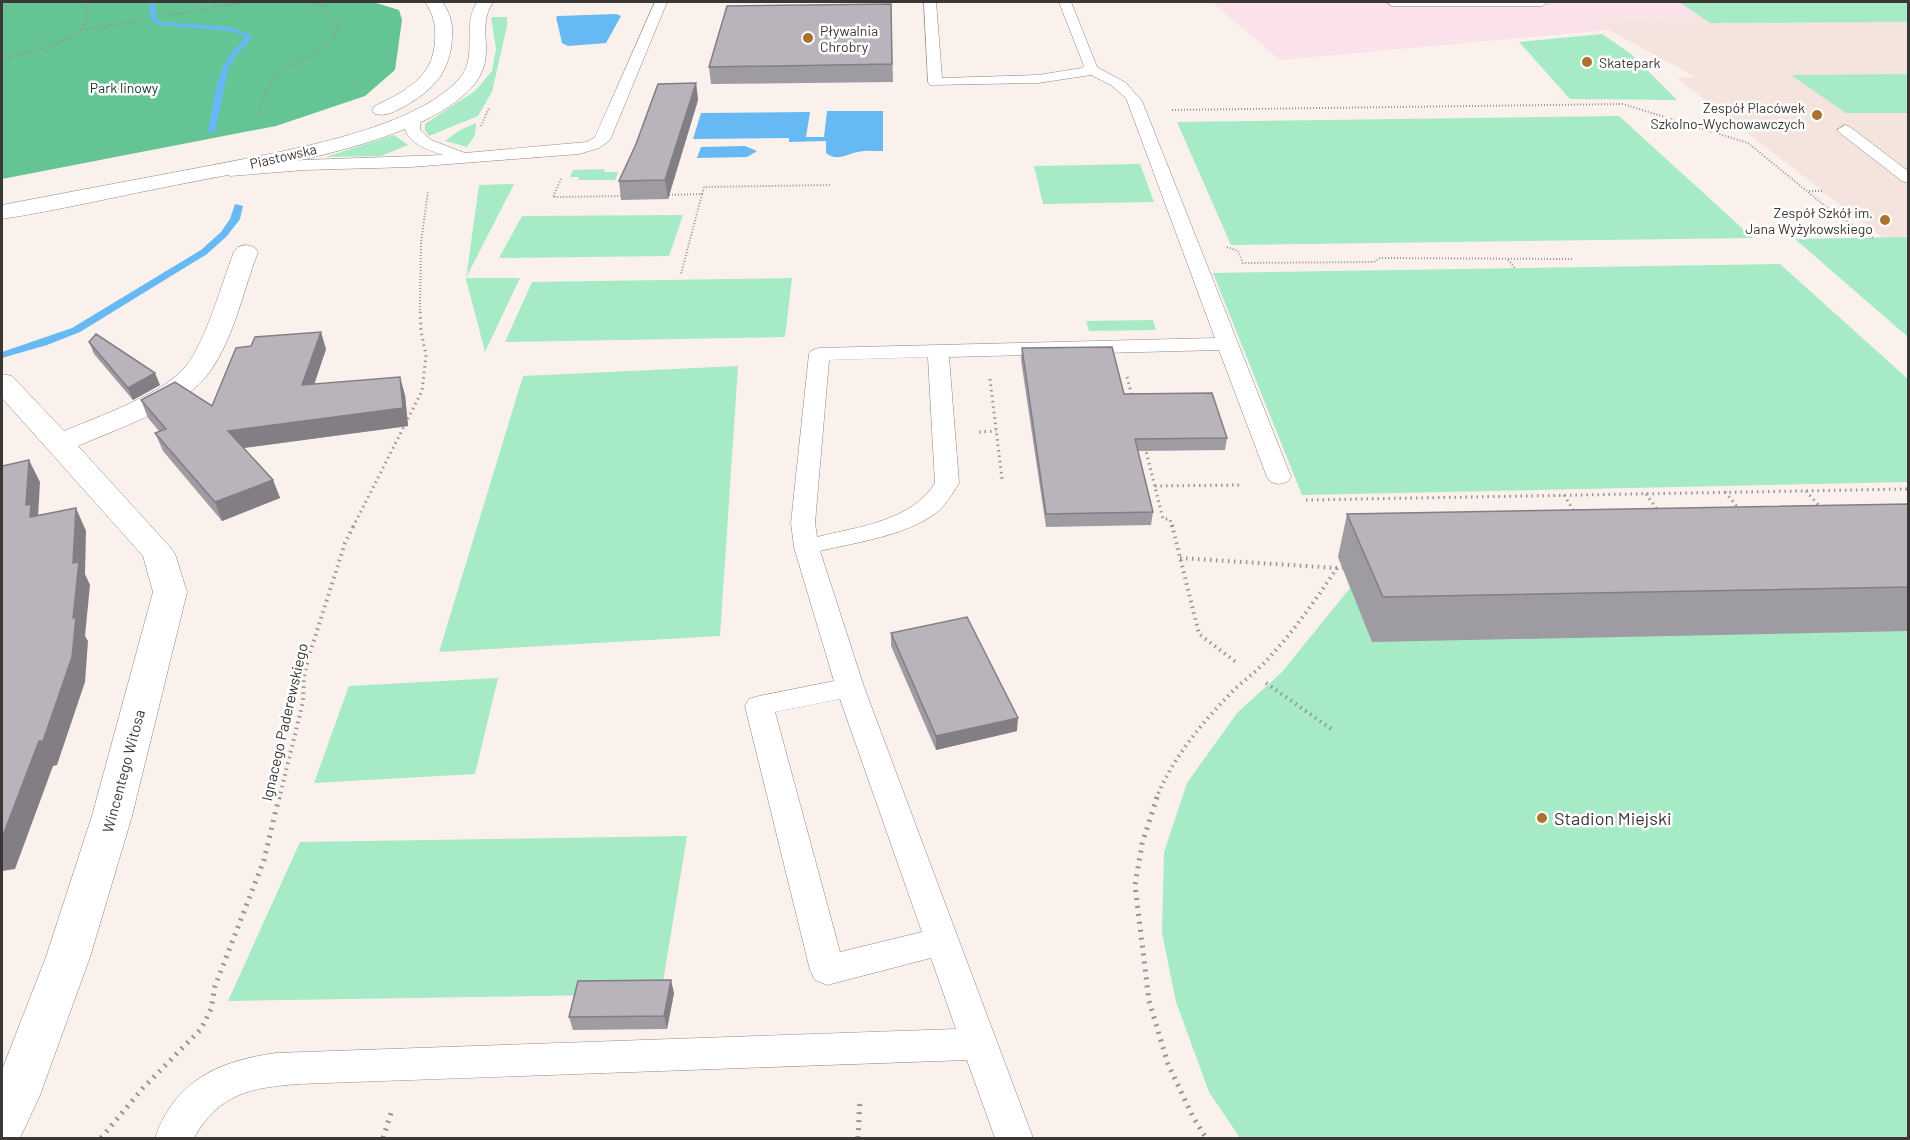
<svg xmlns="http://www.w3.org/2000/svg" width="1910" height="1140" viewBox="0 0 1910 1140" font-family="Barlow,sans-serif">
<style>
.commercial{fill:#fbe1e9}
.built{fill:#f5e3dd}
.green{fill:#a7eac6}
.forest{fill:#64c494}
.water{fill:#66b9f2}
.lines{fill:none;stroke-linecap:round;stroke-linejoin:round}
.stream{fill:#66b9f2;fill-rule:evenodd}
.lane-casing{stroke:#8f8783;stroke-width:1}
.street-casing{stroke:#8f8783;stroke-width:1}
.secondary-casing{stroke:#8f8783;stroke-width:1}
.path-far3{stroke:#9a9390;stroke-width:2;stroke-dasharray:1 2;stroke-linecap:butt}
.path-far2{stroke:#9a9390;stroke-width:3;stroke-dasharray:1.5 4;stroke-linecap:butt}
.path-far1{stroke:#9a9390;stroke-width:4;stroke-dasharray:1.5 4.5;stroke-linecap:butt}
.path{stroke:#9a9390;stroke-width:5;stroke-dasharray:2 6;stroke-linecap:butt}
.lane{fill:#fff;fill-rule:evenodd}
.street{fill:#fff;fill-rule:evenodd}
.secondary{fill:#fff;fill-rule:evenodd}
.wall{fill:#9f9ba2}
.shaded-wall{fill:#827e84}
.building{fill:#b9b4bc;stroke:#827e84;stroke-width:1.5}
.poi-dot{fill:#aa722f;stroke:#fff;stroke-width:2}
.labels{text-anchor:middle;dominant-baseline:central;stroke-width:5;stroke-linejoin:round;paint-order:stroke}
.far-poi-label{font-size:14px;fill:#3b3735;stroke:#fff;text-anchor:start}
.far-park-label{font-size:14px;fill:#17402c;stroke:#fff}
.far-street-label{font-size:14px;fill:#3b3735;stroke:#fff}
.street-label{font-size:15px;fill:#3b3735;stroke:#fff}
.near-poi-label{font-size:18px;fill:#3b3735;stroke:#fff;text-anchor:start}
</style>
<rect width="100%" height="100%" fill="#faf1ed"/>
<path class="commercial" d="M1212,2h467l24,16 -106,1 12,11 -329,30z"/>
<path class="built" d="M1703,18l7,5 198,-1v217l-3,-2 -22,1 -206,-160 18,-1 -86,-47 -13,-11z"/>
<g class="green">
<path d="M1679,2h229v20l-198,1z"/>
<path d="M491,17h16v9l-15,66 -14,24 -49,20 -4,-6v-6l50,-33 17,-20 4,-22z"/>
<path d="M1602,34l28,19 47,47 -107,-1 -51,-57z"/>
<path d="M1908,74v39h-62l-55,-38z"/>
<path d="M1619,116l134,122 -522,7 -54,-123z"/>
<path d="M476,123l-1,12 -8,12 -22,-6 15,-11z"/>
<path d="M394,135l14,10 -27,11 -55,1z"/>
<path d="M1140,164l14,38 -111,2 -9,-38z"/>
<path d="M605,169l-1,3h14l-3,8h-37l1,-3h-9l3,-7z"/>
<path d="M514,184l-48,94h54l-35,74 -19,-73 13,-94z"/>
<path d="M683,215l-14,41 -170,2 23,-42z"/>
<path d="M1906,237l2,2v98l-113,-98z"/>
<path d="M1780,264l128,115v103l-606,13 -89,-222z"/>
<path d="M792,278l-7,59 -280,5 27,-60z"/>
<path d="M1153,320l3,10 -67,1 -3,-10z"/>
<path d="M738,366l-18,270 -281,16 84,-276z"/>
<path d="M1908,547v591h-668l-31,-46 -33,-90 -14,-69 2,-81 23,-69 50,-70 45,-41 68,-84 -12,-31z"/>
<path d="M498,678l-23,96 -161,9 35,-97z"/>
<path d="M687,836l-26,158 -433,7 72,-159z"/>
</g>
<path class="forest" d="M2,2h371l26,8 3,10 -7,50 -30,26 -89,30 -274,53z"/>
<g class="water">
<path d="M616,14l5,2 -15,27 -38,3 -6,-3 -6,-26 2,-1z"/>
<path d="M827,111h56v40c-8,0 -18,-1 -25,1 -11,2 -21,10 -32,1v-12l-37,1v-4l-96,1 8,-26 109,-1 -4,25h18z"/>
<path d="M745,146l12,5 -10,6 -50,1 4,-11z"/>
</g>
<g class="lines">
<g class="stream">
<path d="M149,2h6l2,17 6,3 67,5 19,7 3,5 -16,16 -8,15 -13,63 -7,-2c8,-39 6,-63 36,-92l-1,-4 -14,-4 -69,-6 -9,-5z"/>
<path d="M235,204l8,2 -3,13 -13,17 -20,18 -127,78 -33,13 -45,13v-6l70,-24 129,-78 20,-18 9,-13z"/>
</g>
<defs>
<g id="lane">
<path d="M655,2h12l-57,138 -11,8 -20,6 -168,13 -107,3 -74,6 -8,-5 8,-5 74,-6 139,-5c-19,-7 -43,-14 -38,-38l8,-5 8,5 -1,13 11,10 34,13 122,-11 8,-5z"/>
<path d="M924,2h12l6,76 96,-3 44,-7 2,-2 -25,-64h12l26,65 29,16 16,18 149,376 -4,5 -8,2 -8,-2 -4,-5 -48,-127 -270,7 10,126c-7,11 -13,22 -23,30 -31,23 -79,29 -116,38l44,136 169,451h-38l-28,-78 -669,24c-47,4 -79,9 -104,54h-39c20,-58 64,-77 121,-85l680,-24 -25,-71 -104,27 -12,-5 -5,-10 -65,-264 4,-7 10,-3 75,-15 -40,-134 -3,-24 18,-169 3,-4 7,-2 396,-10 -89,-240 -15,-13 -20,-10 -53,8 -108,2 -2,-3zM928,357l7,126c-23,38 -78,44 -118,54l-2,-14 14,-163zM840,699l82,233 -82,20 -65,-240z"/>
<path d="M1386,2h162l-6,4h-150z"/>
<path d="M1845,125l5,2 58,44v12l-6,-2 -62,-48 -3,-3z"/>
</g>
<path id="street" d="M246,245l8,2 4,5c-16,41 -25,93 -54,127 -25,29 -90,51 -126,67l92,101 5,7 12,38 -55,224 -42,141 -50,138 -20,43h-18v-68l44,-113 46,-141 61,-224 -10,-36 -141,-158v-24l10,2 52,55c33,-14 100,-37 122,-65 21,-27 35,-81 48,-114l4,-5z"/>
<g id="secondary">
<path d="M425,2h17c8,10 11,21 10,35 -1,33 -18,53 -47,69 -10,5 -18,11 -30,8l-3,-4 3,-4c30,-15 58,-28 60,-65 1,-16 -1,-26 -10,-39z"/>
<path d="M477,2h16c-19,29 7,53 -21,85 -52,59 -219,82 -296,98 -58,11 -116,25 -174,34v-14c68,-13 137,-26 206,-39 69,-14 203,-34 251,-87 20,-22 2,-53 18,-77z"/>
</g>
</defs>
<use href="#lane" class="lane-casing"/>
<use href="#street" class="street-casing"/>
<use href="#secondary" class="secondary-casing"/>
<g class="path-far3">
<path d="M165,16l81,-14"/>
<path d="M81,30l62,-10"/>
<path d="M2,59c22,-6 82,-16 86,-43 0,-4 -2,-10 -3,-14"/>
<path d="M1172,110l451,-6 125,39 82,67 43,28"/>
<path d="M260,113c8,-60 69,-47 79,-88l-18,-20 -11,-3"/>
<path d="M481,126l8,-18"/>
<path d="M561,179l-8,18 72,-1"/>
<path d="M1809,191h15"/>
<path d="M702,194l2,-7 127,-2"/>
<path d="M666,195l36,-1 -21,80"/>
<path d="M1227,247l11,4 5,12 131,-1 6,-4 192,1"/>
<path d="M1508,260l7,8"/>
<path d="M420,310l1,-68 7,-50"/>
</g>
<g class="path-far2">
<path d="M1127,377l6,22"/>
<path d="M990,379l12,100"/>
<path d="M979,432l17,-1"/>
<path d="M1145,447l18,72h7l2,8"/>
<path d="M1155,486l87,-1"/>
<path d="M1806,491l15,17"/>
<path d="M1725,492l14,17"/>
<path d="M1646,494l13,18"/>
<path d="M1564,495l11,18"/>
<path d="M1306,500l602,-11"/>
<path d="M353,527l69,-136 4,-36 -5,-24 -1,-22"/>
</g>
<g class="path-far1">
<path d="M1172,525l27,109 38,29"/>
<path d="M1180,558l157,10"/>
<path d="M1266,683l68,48"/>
<path d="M279,799l24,-97 1,-26 5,-20 36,-113 9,-18"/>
<path d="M1156,799c16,-40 45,-75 74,-105 9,-10 21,-18 31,-28 29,-29 53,-64 76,-98l8,-1"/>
</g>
<g class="path">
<path d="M1157,797l-15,47 -7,41 14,116 19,63 25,53 13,21"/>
<path d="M101,1138l42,-50 58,-59 10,-20 4,-23 49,-126 15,-63"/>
<path d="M383,1138l9,-28"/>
<path d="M858,1138l2,-40"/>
</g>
<use href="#lane" class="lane"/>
<use href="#street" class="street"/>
<use href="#secondary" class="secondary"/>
</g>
<g class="wall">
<path d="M891,4l2,78 -182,2 -2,-17z"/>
<path d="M696,83l2,17 -30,99 -47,1 -2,-19z"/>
<path d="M89,342l71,43 -27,15 -39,-46z"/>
<path d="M1022,348l102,46 103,44 -2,12 -87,1 15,61 -2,13 -105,2 -25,-167z"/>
<path d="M326,349l-12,35 91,11 3,31 -164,22 29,32 7,18 -58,23 -59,-70 -8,-18 4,-2 -11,-13 -7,-18 71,6z"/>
<path d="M1908,504v127l-536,11 -34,-85 9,-43z"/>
<path d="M891,633l126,98 -81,19 -45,-104z"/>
<path d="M674,993l-7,36 -94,1 -4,-13z"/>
</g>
<g class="shaded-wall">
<path d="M696,83l2,17 -30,99 -3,-19z"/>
<path d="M321,332l5,17 -18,54 -6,-18z"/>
<path d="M155,373l5,12 -27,15 -5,-12z"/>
<path d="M400,377l5,18 3,31 -173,23 -7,-18z"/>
<path d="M29,460l11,22 -2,36 -8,-1 -4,-12z"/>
<path d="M273,480l7,18 -58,23 -7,-19z"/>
<path d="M76,508l10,23 -1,43 5,11 -5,51 3,5 -3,41 -28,83 -4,1 -38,103 -13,2v-33l71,-220v-55z"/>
<path d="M1018,718l-1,13 -81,19v-14z"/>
<path d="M671,980l3,13 -7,36 -3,-13z"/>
</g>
<g class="building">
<path d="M891,4l1,60 -183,3 18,-61z"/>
<path d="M696,83l-31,97 -46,1 17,-37 22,-60z"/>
<path d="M321,332l-19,53 98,-8 3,31 -175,23 45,49 -58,22 -60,-69 11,-4 -25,-29 34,-18 37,24 24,-58 15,-2 4,-9z"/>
<path d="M96,334l59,39 -27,15 -39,-46z"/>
<path d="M1112,347l12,47 88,-1 15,45 -92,1 18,73 -107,2 -24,-166z"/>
<path d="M29,460l-3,45 5,-1 -1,13 46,-9 -3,55 6,-1 -6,56 3,-1 -4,40 -29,84h-4l-37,97v-372z"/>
<path d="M1908,504v83l-525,10 -36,-83z"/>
<path d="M967,617l51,101 -82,18 -45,-103z"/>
<path d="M671,980l-7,36 -95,1 9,-36z"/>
</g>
<g class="poi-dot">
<circle cx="808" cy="38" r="6"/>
<circle cx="1587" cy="62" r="6"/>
<circle cx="1817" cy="115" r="6"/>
<circle cx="1885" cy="220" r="6"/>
<circle cx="1542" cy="818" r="6"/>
</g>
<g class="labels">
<g class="far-poi-label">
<text x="820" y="30">Pływalnia<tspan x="820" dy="16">Chrobry</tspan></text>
<text x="1599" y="62">Skatepark</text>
<text x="1805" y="107" text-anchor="end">Zespół Placówek<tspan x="1805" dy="16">Szkolno-Wychowawczych</tspan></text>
<text x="1873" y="212" text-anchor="end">Zespół Szkół im.<tspan x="1873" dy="16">Jana Wyżykowskiego</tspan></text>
</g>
<g class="far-park-label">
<text x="124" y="87">Park linowy</text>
</g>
<g class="far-street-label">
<text transform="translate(283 156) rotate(-13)">Piastowska</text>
</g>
<g class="street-label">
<text transform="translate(284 722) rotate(-77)">Ignacego Paderewskiego</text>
<text transform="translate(123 771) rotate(-75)">Wincentego Witosa</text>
</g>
<g class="near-poi-label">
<text x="1554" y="818">Stadion Miejski</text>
</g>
</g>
<rect width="1910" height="1140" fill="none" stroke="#3b3735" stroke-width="6"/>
</svg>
